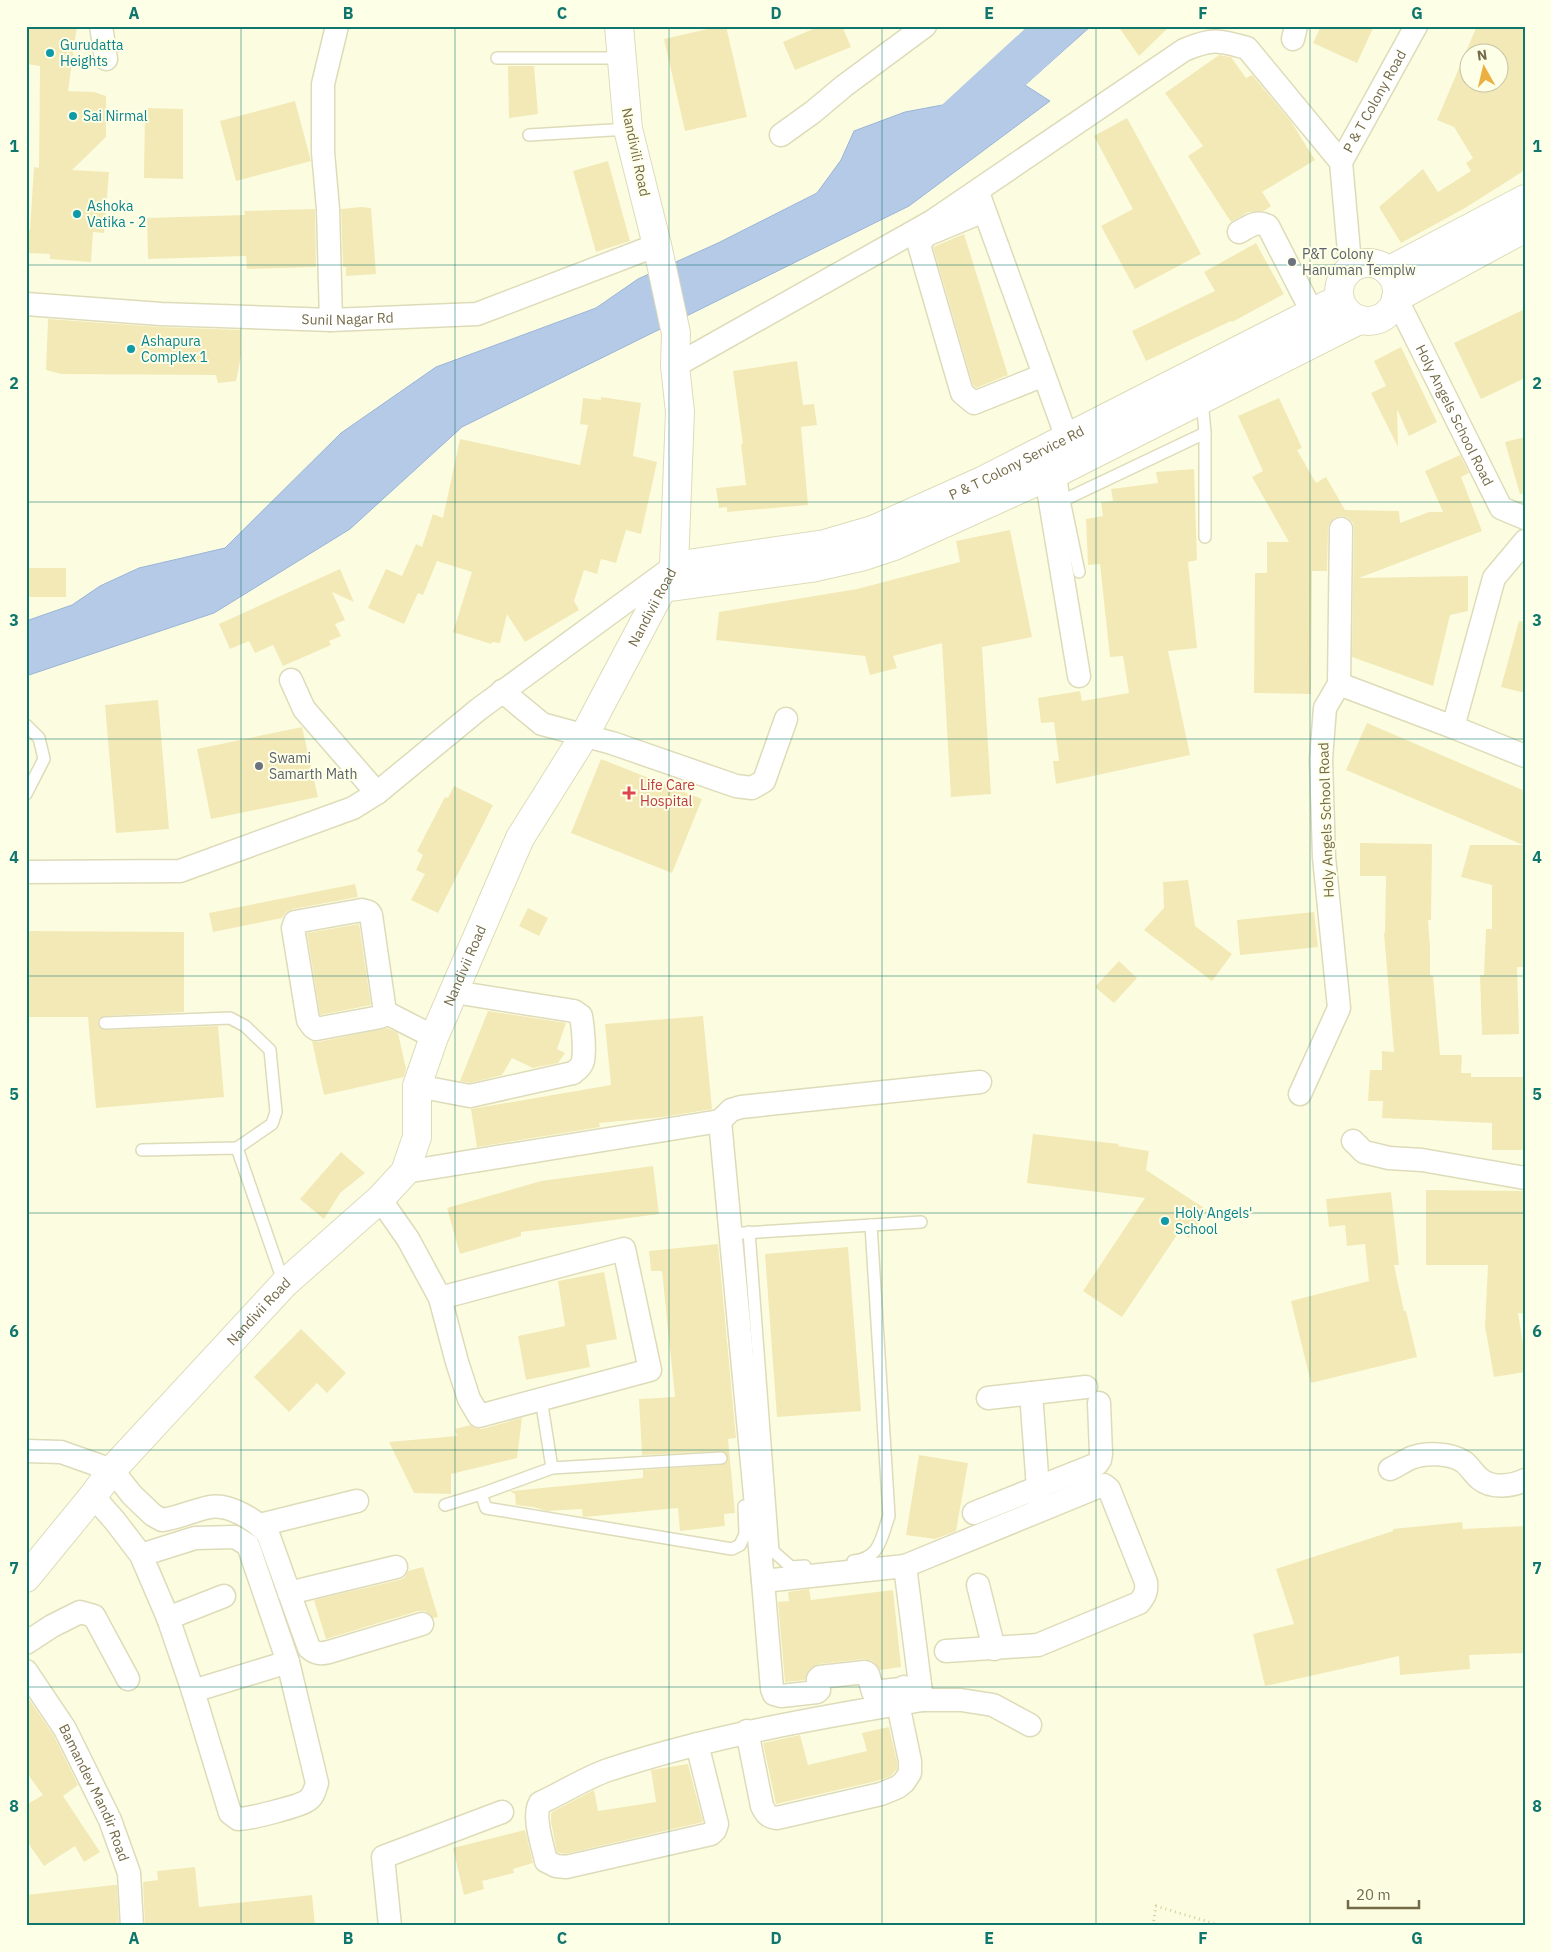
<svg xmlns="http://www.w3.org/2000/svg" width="1551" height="1952" viewBox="0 0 1551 1952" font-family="'IBM Plex Sans',sans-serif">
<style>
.water{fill:#b5cae6;stroke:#9ab4d8}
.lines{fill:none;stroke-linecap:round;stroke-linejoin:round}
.river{stroke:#b5cae6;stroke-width:42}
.building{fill:#f3e9b7;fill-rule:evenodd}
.service-casing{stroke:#dedbb9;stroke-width:14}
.minor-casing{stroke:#dedbb9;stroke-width:25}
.tertiary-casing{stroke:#dedbb9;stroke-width:30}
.path{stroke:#d7cc9b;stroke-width:3;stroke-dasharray:1 4;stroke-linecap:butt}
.service{stroke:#fff;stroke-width:11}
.minor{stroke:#fff;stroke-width:22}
.tertiary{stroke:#fff;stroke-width:28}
.grid{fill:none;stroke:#0f766e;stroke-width:1;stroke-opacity:0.55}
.culture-dot{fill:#0f9aa8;stroke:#feffe7;stroke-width:2}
.worship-dot{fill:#6b7280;stroke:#feffe7;stroke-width:2}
.health-dot{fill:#e0444e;stroke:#feffe7;stroke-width:2}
.labels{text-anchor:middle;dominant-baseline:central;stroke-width:4;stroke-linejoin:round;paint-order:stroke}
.culture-label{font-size:14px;fill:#0d838f;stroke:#feffe7;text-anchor:start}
.street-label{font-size:14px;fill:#746a47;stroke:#feffe7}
.worship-label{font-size:14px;fill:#5b616d;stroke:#feffe7;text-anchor:start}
.health-label{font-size:14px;fill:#be3a42;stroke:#feffe7;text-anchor:start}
.neatline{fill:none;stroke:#0f766e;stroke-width:2}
.grid-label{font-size:16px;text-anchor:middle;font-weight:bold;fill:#0f766e}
</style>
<rect width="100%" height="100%" fill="#fcfde0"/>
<path class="water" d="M1031,26h60l-66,59 25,16 -141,105 -447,221 -112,102 -136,84 -188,63v-55l46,-16 28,-19 39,-18 86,-20 116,-115 95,-66 160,-59 42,-29 80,-36 99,-50 24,-33 13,-29 51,-19 80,-15z"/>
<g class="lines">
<path class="river" d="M938,137l121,-111"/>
</g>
<g class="building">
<path d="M26,26h51l-9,65 26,1 12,4v41l-34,33 37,2 -5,61 -11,-1 -2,30 -41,-3v-5l-24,-1v-23h4l4,-63 5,1 1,-102 -14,-2z"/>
<path d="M721,26h5l21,91 -62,14 -21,-92z"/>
<path d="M820,26h22l9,21 -56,23 -12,-28z"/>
<path d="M1118,26h52l-31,30z"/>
<path d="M1321,26h53l-17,37 -44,-20z"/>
<path d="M1477,26h48v144l-60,38 -64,35 -22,-36 44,-38 15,23 33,-21 -5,-8 7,-5 -19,-31 -17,-7zM1468,52h30v30h-30z"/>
<path d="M1219,55l12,2 15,21 6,-3 40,48 23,37 -53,32 9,14 -7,5 -16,1 -17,10 -43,-66 15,-10 -38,-53z"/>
<path d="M508,66h26l4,48 -29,4z"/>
<path d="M295,101l16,60 -75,20 -16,-60z"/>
<path d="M145,108l38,1v70l-39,-1z"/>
<path d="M1127,118l74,136 -66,35 -34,-63 32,-17 -39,-73z"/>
<path d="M608,161l22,80 -34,11 -23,-81z"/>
<path d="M361,207l10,1 5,66 -30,2v-9h-3l-2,-58z"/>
<path d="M315,209l1,58 -69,2 -1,-13 -98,3 -1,-41 98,-3 -1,-4z"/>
<path d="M964,234l44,141 -32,13 -3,-3 -40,-138z"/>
<path d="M1256,243l28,51 -52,28 -1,-1 -85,40 -14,-30 83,-40 -11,-19z"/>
<path d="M1525,309v69l-44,21 -27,-56z"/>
<path d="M48,319l112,8 81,3v26l-5,25 -18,2 -2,-8 -155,-1 -15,-4z"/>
<path d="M1401,347l36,75 -28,14 -12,-27 1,38 -27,-54 15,-7 -12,-25z"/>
<path d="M797,361l6,44 11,-1 3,21 -16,2 7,78 -81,7v-5l-8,1 -3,-20 30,-3 -5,-41h2l-10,-73z"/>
<path d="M601,397l40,6 -8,53 24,6 -16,72 -15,-4 -10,33 -15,-4 -4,15 -13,-4 -10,31 5,9 -54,32 -18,-28 -7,29 -8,-1 -1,2 -38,-12 19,-60 -35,-11 -14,34 -5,-2 -14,31 -36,-16 18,-39 16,7 14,-32 6,3 11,-33 10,4 17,-79 120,26 8,-40 -8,-1 3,-26 18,2z"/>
<path d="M1279,398l23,50 -5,2 19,33 10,-6 19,33 54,1 1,12 29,-11h14l-18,-41 35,-16 9,18 -8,4 21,54 -123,47 109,-2v35l-18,4 -17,71 -81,-29 2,-128 -1,-6 -5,-5 -7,-2 -7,2 -4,5 -2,5 -1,43h-15l-1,123 -57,-1 1,-120h12v-31h22l-37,-65 11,-6 -25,-55z"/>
<path d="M1525,437v56l-5,1 -15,-52z"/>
<path d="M1194,469l3,91 -9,2 9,86 -29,3 22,104 -134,29 -3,-23h6l-5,-39 -13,1 -3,-25 42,-7 2,10 47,-8 -6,-37 -13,1 -10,-93 -12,1 -2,-46 17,-3 -2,-14 12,-1 -2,-12 47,-6 -2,-11z"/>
<path d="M1010,530l22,107 -50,10 9,147 -40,3 -9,-154 -49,13 4,12 -27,7 -5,-19 -149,-16 3,-28 138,-23 103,-27 -4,-21z"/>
<rect x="26" y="568" width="40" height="29"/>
<path d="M340,569l14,33 -22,-10 13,28 -10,4 6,12 -12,5 2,4 -48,21 -10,-21 -18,8 -6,-12 -19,8 -11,-25z"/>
<path d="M1519,621l6,1v71l-24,-6z"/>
<path d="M158,700l11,129 -53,4 -11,-128z"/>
<path d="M1367,723l158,68v176h-8l2,67 -37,1 -2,-60h4l2,-46h6v-44l-31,-8 9,-32h53l-177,-75z"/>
<path d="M302,727l16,70 -107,22 -14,-70z"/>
<path d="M601,759l101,40 -30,74 -101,-40z"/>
<path d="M454,786l39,19 -55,108 -27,-13 14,-26 -9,-4 7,-15 -6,-4 28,-54 3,1z"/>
<path d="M1360,843l72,1 -1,76h-3l2,27v28l3,1 7,79h22l-1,18h10v4h53v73h-32v-27l-110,-5 1,-17h-15l2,-31h12v-19l12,1 -10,-119h1l1,-57h-26z"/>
<path d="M1188,880l7,46 37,28 -20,27 -68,-51 20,-22 -1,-26z"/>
<path d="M355,884l3,13 -65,12 -7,3 -4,6 -69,14 -4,-19z"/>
<path d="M528,908l20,10 -9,18 -20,-10z"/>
<path d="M1314,912l4,35 -78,8 -3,-35z"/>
<path d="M359,924l12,81 -51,10 -13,-82z"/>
<path d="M26,931l158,1v80l-79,4 -6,3 -1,5 3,5 4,1 113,-4 6,71 -128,11 -8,-91h-62z"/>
<path d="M1119,961l18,17 -23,25 -19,-16z"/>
<path d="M488,1011l78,12 -9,26 8,4 -7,10 -25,5 -21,-10 -10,17 -32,8 -10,-2z"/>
<path d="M703,1016l9,93 -49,8 -64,6 1,4 -123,20 -6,-38 140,-24 -6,-61z"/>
<path d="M387,1028l11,5 8,36 -2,8 -80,18 -12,-54 6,1z"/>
<path d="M1033,1134l86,10 -1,2 31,5 -3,19 61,40 -18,28 -10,-6 -57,85 -39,-26 62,-93 -118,-15z"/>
<path d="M341,1152l24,21 -25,20 -16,26 -24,-20z"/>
<path d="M653,1166l6,48 -138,18v4l-61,18 -13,-46 94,-27z"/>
<path d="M1426,1190l99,1v123l-7,-1 7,42v17l-31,5 -9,-51 3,-61h-62z"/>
<path d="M1391,1192l8,73h-5l10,46h2l11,46 -106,26 -20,-82 78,-20 -4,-37 -18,2 -2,-21 -16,2 -3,-28z"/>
<path d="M718,1244l18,194 -8,1 7,74 -11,1 1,12 -45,5 -2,-23 -94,9h-1l-1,-8 -35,2 -14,-4 -17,-2 -1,-11 -5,-3h2l131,-13v-8l78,-5 6,-3v-8l-6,-3 -79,4 -3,-56 36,-2 -13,-126h-11l-2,-20z"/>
<path d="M848,1247l13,164 -84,6 -12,-163z"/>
<path d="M604,1272l13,67 -31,6 4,22 -64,13 -8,-44 47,-10 -7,-45z"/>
<path d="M301,1329l45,44 -19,20 -10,-10 -28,29 -35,-35z"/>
<path d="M522,1418l-5,40 -66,16v20l-37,-1 -25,-51 68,-6 -2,-7 16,-4 4,3 7,1z"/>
<path d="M919,1455l49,8 -12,68 -21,8 -29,-4z"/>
<path d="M1462,1522l1,7 62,-3v127l-56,2 1,14 -70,6 -1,-19 -134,30 -12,-52 41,-10 -18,-55 117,-38v-2z"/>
<path d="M423,1567l15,50 -5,1 -8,-7h-7l-92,28 -12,-39 85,-20 6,-3 3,-6z"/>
<path d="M809,1589l2,11 82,-10 8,77 -21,3 -8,-9 -8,-2 -45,5 -10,6 -4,10 -20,2 -7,-80 11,-1 -1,-9z"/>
<path d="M26,1695l28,41 24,49 -15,11 37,56 -16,10 -9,-16 -31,20 -18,-26v-35l17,-10 -17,-23z"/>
<path d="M889,1727l8,35v7l-6,7 -14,5 -101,23 -13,-61 37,-8 8,30 59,-14 -5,-18z"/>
<path d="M688,1764l15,58 -138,32 -8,-2 -6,-30v-8l1,-2 42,-22 4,21 58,-9 -5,-32z"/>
<path d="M525,1830l8,33 -20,6 1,4 -32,8 2,8 -20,6 -11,-47z"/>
<path d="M195,1867l4,40 113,-12 3,31h-170l-2,-44 15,-2 -1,-9z"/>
<path d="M114,1885h3l2,41h-93v-31z"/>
</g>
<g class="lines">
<defs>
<g id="service">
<path d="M497,58h124"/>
<path d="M529,135l99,-6"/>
<path d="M1202,399l3,34v104"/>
<path d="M1060,471l4,29 15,72"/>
<path d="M1064,500l141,-67"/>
<path d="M26,725l13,13 5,21 -18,35"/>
<path d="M105,1023l125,-5 15,8 25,24 6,62 -4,12 -35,24"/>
<path d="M142,1150l95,-2 47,136"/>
<path d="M749,1232l24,319 18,16 14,-1"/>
<path d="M742,1233l179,-11"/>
<path d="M541,1399l11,69"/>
<path d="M721,1458l-169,10 -71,26 5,14 246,41 8,-4 5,-11 -1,-28"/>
<path d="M445,1505l36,-11"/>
<path d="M853,1561c27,-2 28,-23 36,-45l-18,-291"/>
</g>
<g id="minor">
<path d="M101,26l5,33"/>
<path d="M1293,39l3,-13"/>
<path d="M781,135l32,-23 31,-26 81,-60"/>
<path d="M980,198l87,240"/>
<path d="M984,211l-58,24 -7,10 43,148 12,10 70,-28"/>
<path d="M1239,232c11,-6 17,-12 29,-6l44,86"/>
<path id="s1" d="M1352,267l-3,-15 -8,-90 75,-136"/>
<path id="s2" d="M1396,298l105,210 24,10"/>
<path id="s3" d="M26,304l135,10 170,6 146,-6 180,-69"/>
<path d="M331,320l-3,-111 -5,-57v-68l14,-58"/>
<path d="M675,366l256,-144 253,-172c28,-12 35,-10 63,-2l94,114"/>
<path d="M1046,477l33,199"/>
<path d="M291,680l13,29 73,84"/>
<path d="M1339,684l2,-155"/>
<path d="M502,691l40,33 70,19 124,43 16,2 12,-7 22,-62"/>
<path d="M1453,727l72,29"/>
<path d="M26,872l154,-1 173,-63 24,-15 102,-84 194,-142"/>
<path d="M385,1012l-14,-97 -2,-3 -7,-2 -67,12 -2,6 15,92 5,7 3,2 59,-11 5,-1 5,-5 49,25"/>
<path d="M417,1086l53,10 103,-23c4,-3 9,-7 10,-12 2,-11 0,-34 -2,-45l-7,-5 -120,-19"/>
<path d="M1300,1094l39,-86 -15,-151 -3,-98 4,-51 14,-24 114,43 41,-149 31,-37"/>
<path d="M720,1121l11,-11 10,-3 239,-25"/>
<path d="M1353,1141l11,11 25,6 33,2 103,18"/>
<path d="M405,1172l315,-51 43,460 142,-15 17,134c-106,18 -212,36 -314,70 -23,8 -46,23 -68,33 -8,14 3,43 6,58l10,5 10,1 145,-33 4,-4 2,-6 -20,-80"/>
<path d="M380,1199l28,40 32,59 17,64 12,37 10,17 171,-46 -26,-121 -184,49"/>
<path d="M1031,1393l8,109"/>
<path d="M988,1398l98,-11"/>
<path d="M26,1451l35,1 51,18 20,25 21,20 9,5c16,-2 32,-10 48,-13 19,-4 47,14 58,27l41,114c7,6 12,6 20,4l93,-28"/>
<path d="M1390,1469c7,-3 14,-8 21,-11 14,-6 40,-5 53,4 6,5 10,12 16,17 12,10 32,7 45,1"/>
<path d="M93,1496l22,25 26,34 54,-17 40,-1 13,8 40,117 29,121c-2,6 -3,13 -9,17 -7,6 -59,19 -70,19l-8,-6 -37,-122 -25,-73 -27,-63"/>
<path d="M974,1513l123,-49 3,-4 1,-6 -2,-51"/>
<path d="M260,1525l97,-24"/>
<path d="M905,1566l195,-80 4,-1 5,4 37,93c1,9 -1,14 -7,21l-101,42 -92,6"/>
<path d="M763,1581l9,108 2,5 7,2 36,-4 2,-2 -1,-11 2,-2 45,-5 3,2 5,18 28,-3 3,-2"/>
<path d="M978,1585l16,64"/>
<path d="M289,1593l107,-26"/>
<path d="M168,1618l56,-22"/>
<path d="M26,1643l26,-17 28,-14 14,4 34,63"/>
<path id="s4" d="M26,1671l39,58 45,91 19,53 3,53"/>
<path d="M193,1691l95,-29"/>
<path d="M922,1700h39l32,5 37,20"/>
<path d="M747,1731l15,75c4,8 6,11 15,12l104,-24 17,-7 6,-5 6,-9v-12l-12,-57"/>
<path d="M390,1926l-7,-69 119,-45"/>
</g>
<g id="tertiary">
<circle cx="1368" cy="292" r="29"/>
<path d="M1388,271l137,-72"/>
<path d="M1396,298l129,-70"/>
<path id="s5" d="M674,566l151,-22 48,-14 109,-49 357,-182"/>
<path d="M663,588l148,-20 53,-12 30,-10 166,-75 299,-151"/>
<path id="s6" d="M26,1578l67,-82 19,-26 172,-186 96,-85 25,-27 12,-35v-51l17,-49 86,-199 64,-102 90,-170 6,-154 -5,-46 1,-33 -19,-88 -29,-116 -9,-103"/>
</g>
</defs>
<use href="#service" class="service-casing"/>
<use href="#minor" class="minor-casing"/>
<use href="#tertiary" class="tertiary-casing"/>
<path class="path" d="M1153,1926l3,-20 66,20"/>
<use href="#service" class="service"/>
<use href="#minor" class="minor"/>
<use href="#tertiary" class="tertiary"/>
</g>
<path class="grid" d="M241,26v1900M455,26v1900M669,26v1900M882,26v1900M1096,26v1900M1310,26v1900M26,265h1499M26,502h1499M26,739h1499M26,976h1499M26,1213h1499M26,1450h1499M26,1687h1499"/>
<g class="culture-dot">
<circle cx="50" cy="53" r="5"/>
<circle cx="73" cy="116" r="5"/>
<circle cx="77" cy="214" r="5"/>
<circle cx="131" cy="349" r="5"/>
<circle cx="1165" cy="1221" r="5"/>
</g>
<g class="worship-dot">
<circle cx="1292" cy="262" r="5"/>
<circle cx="259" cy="766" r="5"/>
</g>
<path class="health-dot" d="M626.5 785.5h5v5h5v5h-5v5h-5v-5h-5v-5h5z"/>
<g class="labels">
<g class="culture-label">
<text x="60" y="45">Gurudatta<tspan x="60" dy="16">Heights</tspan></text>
<text x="83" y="116">Sai Nirmal</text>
<text x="87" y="206">Ashoka<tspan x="87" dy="16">Vatika - 2</tspan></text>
<text x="141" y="341">Ashapura<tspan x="141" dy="16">Complex 1</tspan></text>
<text x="1175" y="1213">Holy Angels'<tspan x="1175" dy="16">School</tspan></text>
</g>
<g class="street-label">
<text stroke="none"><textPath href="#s1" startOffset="175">P &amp; T Colony Road</textPath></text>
<text transform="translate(636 152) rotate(78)">Nandivili Road</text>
<text stroke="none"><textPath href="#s3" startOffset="322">Sunil Nagar Rd</textPath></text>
<text stroke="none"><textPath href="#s2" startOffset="131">Holy Angels School Road</textPath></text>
<text stroke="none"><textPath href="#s5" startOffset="361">P &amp; T Colony Service Rd</textPath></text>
<text stroke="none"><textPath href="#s6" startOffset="1179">Nandivii Road</textPath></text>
<text transform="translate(1326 820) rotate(-92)">Holy Angels School Road</text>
<text stroke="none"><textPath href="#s6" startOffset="774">Nandivii Road</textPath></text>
<text stroke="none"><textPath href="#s6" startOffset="354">Nandivii Road</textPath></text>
<text stroke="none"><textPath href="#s4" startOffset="140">Bamandev Mandir Road</textPath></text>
</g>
<g class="worship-label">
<text x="1302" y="254">P&amp;T Colony<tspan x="1302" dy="16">Hanuman Templw</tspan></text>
<text x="269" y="758">Swami<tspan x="269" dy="16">Samarth Math</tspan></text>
</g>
<g class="health-label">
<text x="640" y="785">Life Care<tspan x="640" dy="16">Hospital</tspan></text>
</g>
</g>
<rect width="1551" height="1952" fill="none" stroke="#feffe7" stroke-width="55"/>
<g transform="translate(1484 68) rotate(352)"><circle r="24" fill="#feffe7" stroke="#c7c3a7"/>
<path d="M0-4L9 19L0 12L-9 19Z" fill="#ebb041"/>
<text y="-8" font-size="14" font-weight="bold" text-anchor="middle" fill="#746a47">N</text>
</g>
<path d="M1348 1900v8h71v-8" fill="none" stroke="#746a47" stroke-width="2.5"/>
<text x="1356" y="1900" font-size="15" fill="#746a47" stroke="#feffe7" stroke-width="4" paint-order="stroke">20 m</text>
<rect x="28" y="28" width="1496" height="1896" class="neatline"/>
<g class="grid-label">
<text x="134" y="19">A</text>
<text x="348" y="19">B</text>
<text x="562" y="19">C</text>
<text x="776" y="19">D</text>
<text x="989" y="19">E</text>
<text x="1203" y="19">F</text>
<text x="1417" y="19">G</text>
<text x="14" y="152">1</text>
<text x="1537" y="152">1</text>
<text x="14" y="389">2</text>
<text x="1537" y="389">2</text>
<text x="14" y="626">3</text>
<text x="1537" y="626">3</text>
<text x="14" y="863">4</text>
<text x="1537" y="863">4</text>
<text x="14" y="1100">5</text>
<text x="1537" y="1100">5</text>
<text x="14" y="1337">6</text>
<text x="1537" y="1337">6</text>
<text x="14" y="1574">7</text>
<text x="1537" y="1574">7</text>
<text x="14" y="1812">8</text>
<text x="1537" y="1812">8</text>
<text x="134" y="1944">A</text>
<text x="348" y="1944">B</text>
<text x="562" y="1944">C</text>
<text x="776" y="1944">D</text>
<text x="989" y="1944">E</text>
<text x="1203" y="1944">F</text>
<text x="1417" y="1944">G</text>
</g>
</svg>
